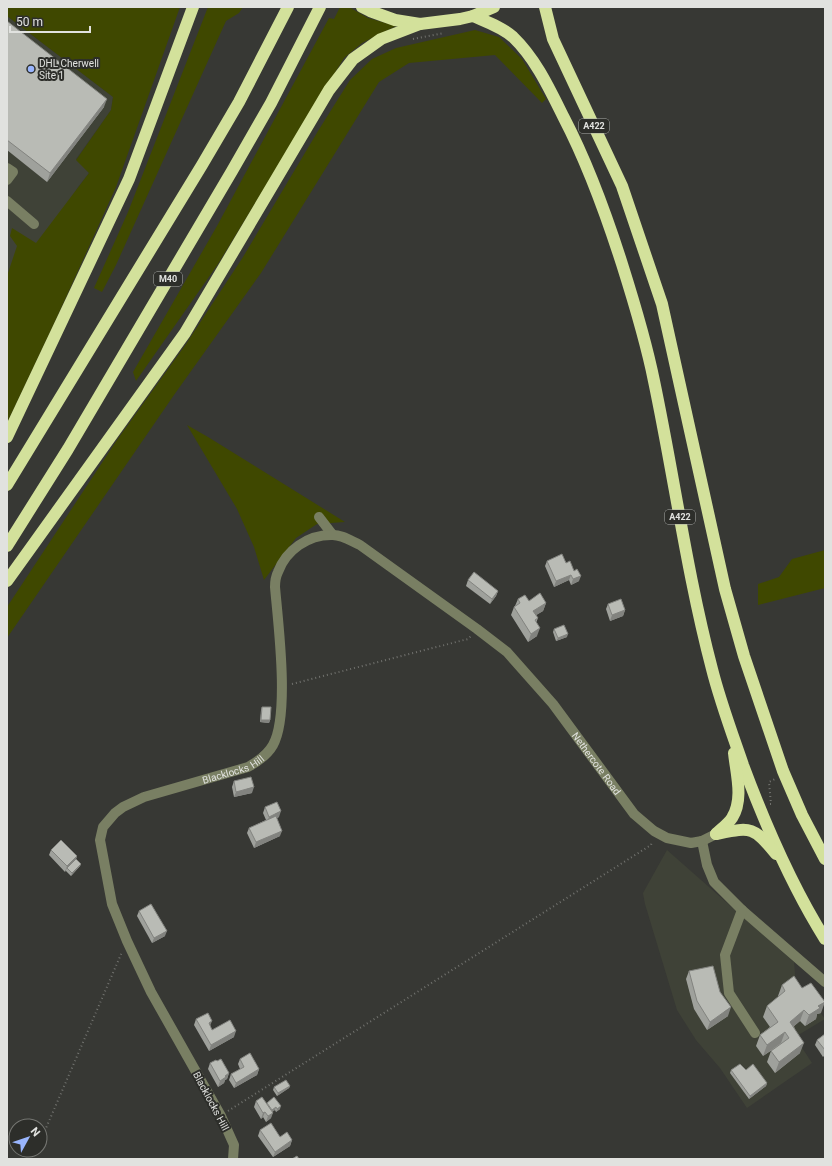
<svg xmlns="http://www.w3.org/2000/svg" width="832" height="1166" viewBox="0 0 832 1166" font-family="Roboto,sans-serif">
<style>
.built{fill:#3f4237}
.green{fill:#3f4800}
.lines{fill:none;stroke-linecap:round;stroke-linejoin:round}
.path{stroke:#71726e;stroke-width:2;stroke-dasharray:1 3;stroke-linecap:butt}
.minor{stroke:#797f63;stroke-width:10}
.highway{stroke:#d3e19b;stroke-width:12}
.wall{fill:#9fa19c}
.shaded-wall{fill:#82837f}
.building{fill:#b9bbb5;stroke:#82837f}
.poi-dot{fill:#99b5fd;stroke:#2d2e2a;stroke-width:1.5}
.labels{text-anchor:middle;dominant-baseline:central;stroke-width:4;stroke-linejoin:round;paint-order:stroke}
.shield{fill:#2d2e2a;stroke:#abaca9;stroke-width:1}
.shield-label{font-size:9px;font-weight:bold;fill:#e1e2df}
.poi-label{font-size:10px;fill:#e1e2df;stroke:#2d2e2a;text-anchor:start}
.street-label{font-size:10px;fill:#e1e2df;stroke:#2d2e2a}
</style>
<rect width="100%" height="100%" fill="#373834"/>
<g class="built">
<path d="M7,16l106,81 -2,13 -35,49 13,14 -11,14 -71,114z"/>
<path d="M667,850l127,112 2,23 11,9 18,25 -30,18 17,26 -65,45 -27,-40 -24,-28 -19,-30 -32,-106 -2,-11z"/>
</g>
<g class="green">
<path d="M7,7h173l-64,180 -63,139 -46,97v-147l10,-30 -7,-10 2,-8 24,15 53,-70 -13,-13 35,-50 2,-13 -106,-81z"/>
<path d="M208,7h35l-4,6 -13,8 -110,244 -14,27 -8,-4 34,-76z"/>
<path d="M340,7h9l19,11 28,8 -34,17 -18,15 -126,206 -82,117 -3,-9 84,-146 112,-208 5,1z"/>
<path d="M475,30l24,7 23,22 24,40 -4,4 -47,-48 -86,8 -30,19 -118,191 -87,122 -167,243v-31l110,-167 69,-96 57,-87 75,-126 32,-51 22,-21 24,-11z"/>
<path d="M187,425l21,12 137,85 -28,2 -21,14 -32,42 -10,-33 -17,-38z"/>
<path d="M825,550v38l-67,17v-21l21,-7 13,-18z"/>
</g>
<g class="lines">
<g class="path">
<path d="M413,39l31,-6"/>
<path d="M292,684l176,-45 3,-3"/>
<path d="M770,804h1l-2,-22 6,-3"/>
<path d="M228,1111l423,-266 1,-4"/>
<path d="M40,1142l82,-190"/>
<path d="M33,1159l4,-9"/>
</g>
<g class="minor">
<path d="M7,168l6,4 -6,8"/>
<path d="M7,201l27,23"/>
<path d="M319,517l13,17"/>
<path d="M702,841l5,24 7,17 28,28 83,72"/>
<path d="M742,910l-17,45 4,38 26,40"/>
<path id="s1" d="M233,1159l1,-14 -13,-29 -70,-124 -24,-51 -15,-37 -12,-64 3,-13 12,-14 8,-6 21,-10 104,-30c9,-5 20,-13 25,-22 17,-30 5,-123 2,-158 0,-5 1,-11 3,-15 8,-22 30,-37 53,-37 10,-1 20,6 29,10l117,84 30,23 46,52 81,110 20,17 13,7 24,5 11,-2 14,-7"/>
</g>
<g class="highway">
<path d="M362,7l8,4 25,9 25,4 40,-5 13,-3 21,-9"/>
<path d="M545,7l8,32 69,147 40,118 63,285 19,67 39,115 19,44 23,44"/>
<path d="M473,16c14,6 29,11 40,21 23,22 37,53 51,81 24,46 42,96 58,146 12,38 24,77 32,117 20,95 33,193 58,288 8,32 20,64 31,96 22,59 48,120 82,174"/>
<path d="M7,437l122,-258 64,-172"/>
<path d="M7,485l195,-320 37,-63 49,-95"/>
<path d="M7,546l61,-97 164,-278 39,-68 49,-96"/>
<path d="M7,581l178,-248 144,-243 24,-31 28,-20 39,-15"/>
<path d="M716,834c5,-5 12,-10 16,-16 12,-19 4,-45 2,-65"/>
<path d="M716,834c36,-7 37,-8 60,20"/>
</g>
</g>
<g class="wall">
<path d="M7,21l97,86 -57,75 -40,-32z"/>
<path d="M547,561l19,2 13,18 -8,4 -2,-5 -15,7 -9,-21z"/>
<path d="M468,580l30,11 -2,5 -6,8 -24,-18z"/>
<path d="M518,599l28,4 -3,8 -7,4 2,3 -2,5 1,13 -9,6 -17,-27 3,-8 1,-1z"/>
<path d="M608,604l17,6 -2,6 -13,5 -4,-12z"/>
<path d="M554,629l13,8 -11,4 -3,-9z"/>
<path d="M262,707l8,13 -1,3 -9,-1 1,-12z"/>
<path d="M234,781l18,12 -18,4 -2,-10z"/>
<path d="M265,807l14,10 -2,1 3,18 -26,12 -7,-15 2,-5 17,-8 -3,-7z"/>
<path d="M51,850l26,6 -1,3 5,5 -1,2 -9,10 -5,-5v-1l-1,2 -16,-17z"/>
<path d="M139,911l26,25 -13,7 -15,-27z"/>
<path d="M689,971l39,45 -21,14 -13,-21 -8,-30z"/>
<path d="M782,985l20,3 19,25 -4,1 -1,5 -11,7 -5,-5 -6,5 6,27 -25,20 -8,-11 4,-11 10,-7 -18,12 -7,-10 4,-11 10,-8 -7,-10 4,-11 11,-9v-1z"/>
<path d="M196,1019l14,7 2,4 22,7 -25,14 -15,-26z"/>
<path d="M825,1034v21l-2,2 -8,-12 2,-5z"/>
<path d="M240,1059l19,10 -2,6 -23,13 -5,-8 2,-6 9,-5 -2,-5z"/>
<path d="M210,1063l19,10 -2,6 -2,1 -1,3 -6,4 -10,-18z"/>
<path d="M731,1070h15l21,13 -1,3 -17,13 -19,-26z"/>
<path d="M290,1086l-1,2 -12,8 -4,-6 1,-3z"/>
<path d="M274,1097l6,12 -4,3 -1,-2 -3,1 -1,7 -5,4 -3,-5 -2,2 -7,-12 2,-6 11,2z"/>
<path d="M260,1130l32,10 -2,6 -17,11 -15,-21z"/>
</g>
<g class="shaded-wall">
<path d="M107,99l-3,8 -57,75 3,-9z"/>
<path d="M571,575l-2,5 -15,7 2,-6z"/>
<path d="M581,576l-2,5 -8,4 2,-6z"/>
<path d="M498,591l-2,5 -6,8 2,-5z"/>
<path d="M546,603l-3,8 -13,8 3,-8z"/>
<path d="M625,610l-2,6 -13,5 2,-6z"/>
<path d="M540,628l-3,8 -9,6 3,-8z"/>
<path d="M568,634l-1,3 -11,4 2,-3z"/>
<path d="M261,720h9l-1,3 -9,-1z"/>
<path d="M254,787l-2,6 -18,4 2,-5z"/>
<path d="M281,811l-2,6 -12,5 2,-5z"/>
<path d="M282,831l-2,5 -26,12 2,-6z"/>
<path d="M77,856l-2,6 -8,6 -2,4 2,-6z"/>
<path d="M81,864l-1,2 -9,10 1,-3z"/>
<path d="M167,931l-2,5 -13,7 2,-5z"/>
<path d="M825,1002l-4,11 -4,1 -1,5 -11,7 4,-11 9,-9z"/>
<path d="M731,1007l-3,9 -21,14 3,-8z"/>
<path d="M804,1010l-4,11 -14,12 4,-11z"/>
<path d="M212,1021l-2,5 -1,-3z"/>
<path d="M236,1031l-2,6 -25,14 2,-6z"/>
<path d="M785,1032l-4,11 -18,13 4,-11z"/>
<path d="M804,1043l-4,10 -25,20 4,-11z"/>
<path d="M259,1069l-2,6 -23,13 2,-5z"/>
<path d="M229,1073l-2,6 -2,1 -1,3 -6,4 2,-6 5,-5z"/>
<path d="M767,1083l-1,3 -17,13 1,-3z"/>
<path d="M290,1086l-1,2 -12,8 1,-3z"/>
<path d="M281,1106l-1,3 -4,3 1,-3z"/>
<path d="M276,1107l-1,3 -4,3 1,-3z"/>
<path d="M265,1112l-2,5 -2,2 2,-6z"/>
<path d="M273,1113l-2,5 -5,4 2,-6z"/>
<path d="M292,1140l-2,6 -17,11 2,-5z"/>
</g>
<g class="building">
<path d="M7,21l100,78 -57,74 -43,-33z"/>
<path d="M562,554l4,9 4,-2 4,10 3,-2 4,7 -8,3 -2,-4 -15,6 -9,-20z"/>
<path d="M474,572l24,19 -6,8 -24,-19z"/>
<path d="M540,593l6,10 -13,8 5,7 -3,2 5,8 -9,6 -17,-27 6,-4 -2,-4 7,-4 4,6z"/>
<path d="M621,599l4,11 -13,5 -4,-11z"/>
<path d="M564,625l4,9 -10,4 -4,-9z"/>
<path d="M262,707h9l-1,13h-9z"/>
<path d="M251,777l3,10 -18,5 -2,-11z"/>
<path d="M277,802l4,9 -12,6 -4,-10z"/>
<path d="M276,816l6,15 -26,11 -7,-14z"/>
<path d="M61,840l16,16 -10,10 -16,-16z"/>
<path d="M76,859l5,5 -9,9 -5,-5z"/>
<path d="M151,904l16,27 -13,7 -15,-27z"/>
<path d="M713,966l7,26 11,15 -21,15 -13,-21 -8,-30z"/>
<path d="M794,976l8,12 9,-5 14,19 -7,4 2,2 -11,7 -5,-5 -14,12 14,21 -25,19 -8,-11 18,-13 -4,-6 -18,13 -7,-10 18,-13 -11,-16 18,-15 -3,-6z"/>
<path d="M208,1013l4,8 -3,2 3,7 18,-10 6,11 -25,14 -15,-26z"/>
<path d="M825,1034v16l-8,-10z"/>
<path d="M250,1053l9,16 -23,14 -5,-9 13,-7 -4,-8z"/>
<path d="M221,1059l8,14 -4,3 1,1 -6,4 -10,-18 6,-3 1,1z"/>
<path d="M740,1064l6,6 7,-6 14,19 -17,13 -19,-26z"/>
<path d="M286,1080l4,6 -12,7 -4,-6z"/>
<path d="M262,1097l11,16 -5,3 -3,-4 -2,1 -7,-12z"/>
<path d="M274,1097l7,9 -4,3 -1,-2 -4,3 -5,-7z"/>
<path d="M271,1123l9,14 7,-5 5,8 -17,12 -15,-22z"/>
<path d="M297,1156l2,3h-7z"/>
</g>
<circle class="poi-dot" cx="31" cy="69" r="4"/>
<g class="labels">
<g class="shield">
<rect x="579" y="119" width="30" height="14" rx="3"/>
<rect x="154" y="272" width="28" height="14" rx="3"/>
<rect x="665" y="510" width="30" height="14" rx="3"/>
</g>
<g class="shield-label">
<text x="594" y="126">A422</text>
<text x="168" y="279">M40</text>
<text x="680" y="517">A422</text>
</g>
<g class="poi-label">
<text x="39" y="63">DHL Cherwell<tspan x="39" dy="12">Site 1</tspan></text>
</g>
<g class="street-label">
<text stroke="none"><textPath href="#s1" startOffset="1156">Nethercote Road</textPath></text>
<text stroke="none"><textPath href="#s1" startOffset="508">Blacklocks Hill</textPath></text>
<text transform="translate(211 1101) rotate(62)">Blacklocks Hill</text>
</g>
</g>
<rect width="832" height="1166" fill="none" stroke="#e1e2df" stroke-width="16"/>
<g transform="translate(28 1138) rotate(50)"><circle r="19" fill="#2d2e2a" stroke="#757672"/>
<path d="M0-3L7 15L0 10L-7 15Z" fill="#99b5fd"/>
<text y="-6" font-size="11" font-weight="bold" text-anchor="middle" fill="#e1e2df">N</text>
</g>
<path d="M10 26v6h80v-6" fill="none" stroke="#e1e2df" stroke-width="2"/>
<text x="16" y="26" font-size="12" fill="#e1e2df" stroke="#2d2e2a" stroke-width="3" paint-order="stroke">50 m</text>
</svg>
